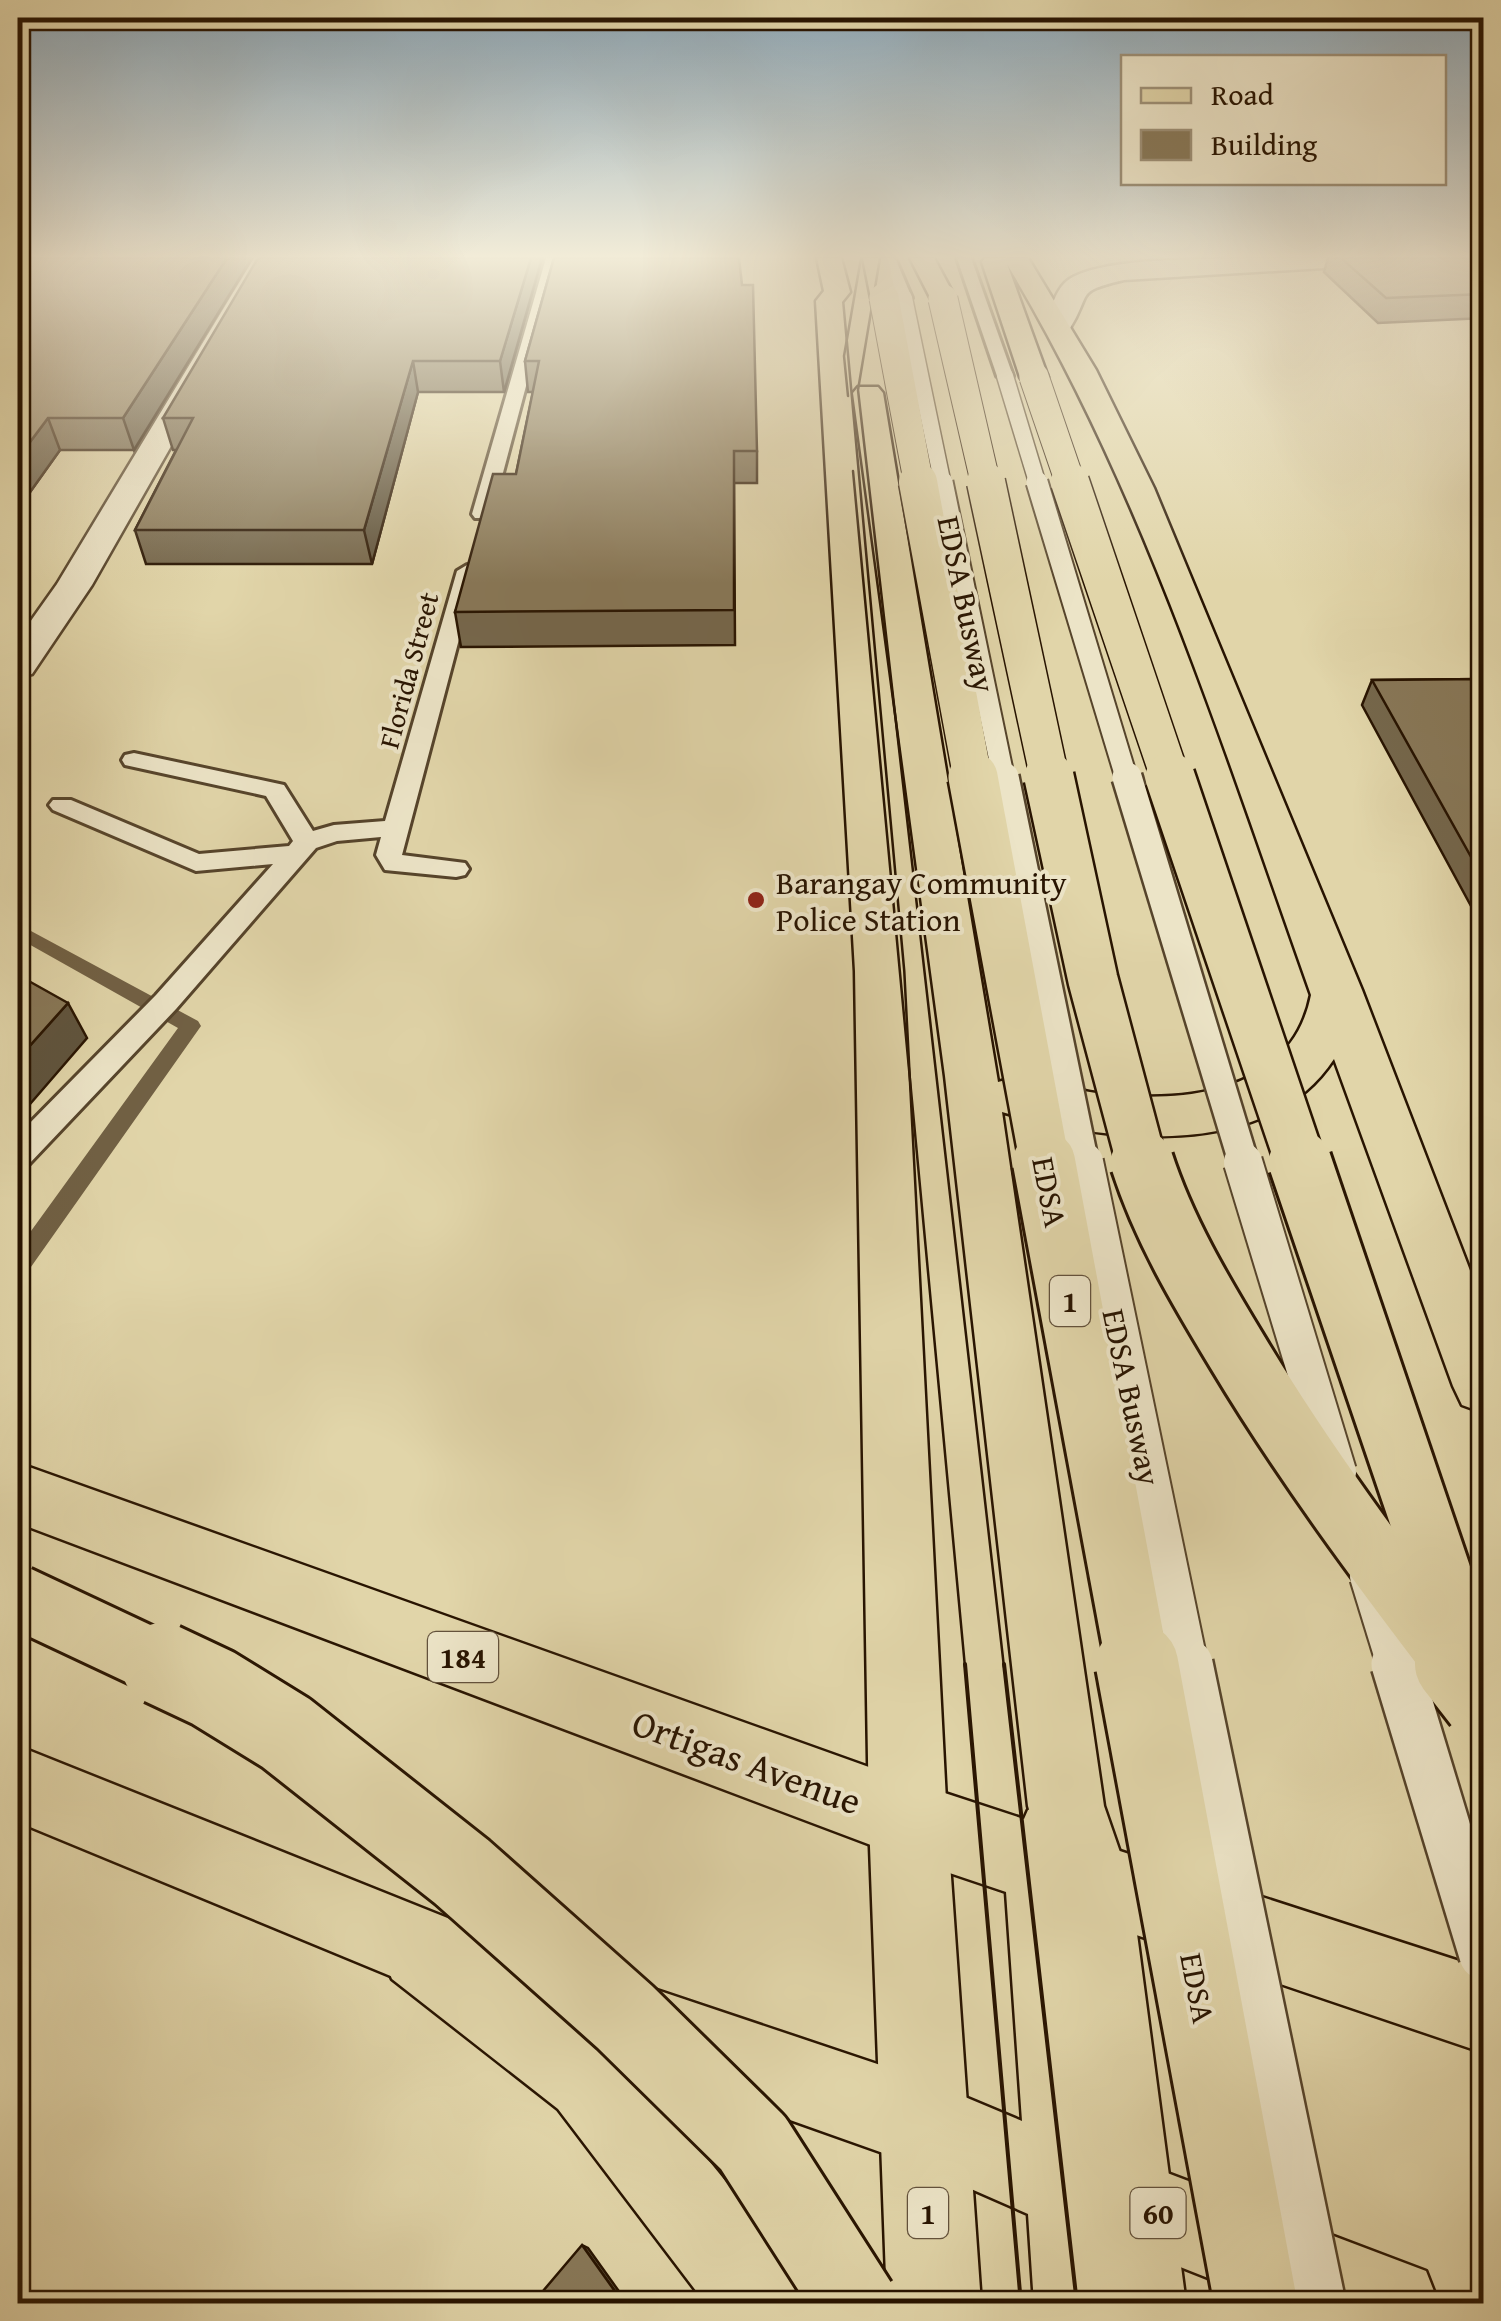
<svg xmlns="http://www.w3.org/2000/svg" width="1501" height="2321" viewBox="0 0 1501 2321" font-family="'Gentium Book Plus',serif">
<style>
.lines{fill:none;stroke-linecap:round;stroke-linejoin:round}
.stream{fill:#716044;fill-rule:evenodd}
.lane-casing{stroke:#56442b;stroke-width:6}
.street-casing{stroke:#56442b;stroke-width:5}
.primary-casing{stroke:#281401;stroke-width:5}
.highway-casing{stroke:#281401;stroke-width:5}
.lane{fill:#ece4c7;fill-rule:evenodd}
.street{fill:#ece4c7;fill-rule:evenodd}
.primary{fill:#e1d5a9;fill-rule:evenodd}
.highway{fill:#e1d5a9;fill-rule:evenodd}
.tram-far1{stroke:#281401;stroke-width:2.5}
.tram{stroke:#281401;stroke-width:4}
.lane-bridge-far4-casing{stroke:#56442b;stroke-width:19;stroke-linecap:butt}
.lane-bridge-far3-casing{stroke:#56442b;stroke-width:25;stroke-linecap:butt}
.lane-bridge-far2-casing{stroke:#56442b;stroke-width:34;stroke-linecap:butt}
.lane-bridge-far1-casing{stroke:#56442b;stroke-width:42;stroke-linecap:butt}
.lane-bridge-casing{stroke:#56442b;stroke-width:54;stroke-linecap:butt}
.highway-bridge-far4-casing{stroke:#281401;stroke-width:31;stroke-linecap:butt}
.highway-bridge-far3-casing{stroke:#281401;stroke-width:41;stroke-linecap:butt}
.highway-bridge-far2-casing{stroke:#281401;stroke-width:54;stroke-linecap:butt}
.highway-bridge-far1-casing{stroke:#281401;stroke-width:68;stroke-linecap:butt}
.highway-bridge-casing{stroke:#281401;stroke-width:88;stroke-linecap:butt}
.lane-bridge-far4{stroke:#ece4c7;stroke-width:16}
.lane-bridge-far3{stroke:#ece4c7;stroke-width:21}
.lane-bridge-far2{stroke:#ece4c7;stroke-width:29}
.lane-bridge-far1{stroke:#ece4c7;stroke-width:38}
.lane-bridge{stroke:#ece4c7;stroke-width:49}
.highway-bridge-far4{stroke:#e1d5a9;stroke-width:29}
.highway-bridge-far3{stroke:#e1d5a9;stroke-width:38}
.highway-bridge-far2{stroke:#e1d5a9;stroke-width:49}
.highway-bridge-far1{stroke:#e1d5a9;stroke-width:62}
.highway-bridge{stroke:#e1d5a9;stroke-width:82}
.wall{fill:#75674c;stroke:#281401;stroke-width:2.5}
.shaded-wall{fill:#5f543e;stroke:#281401;stroke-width:2.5}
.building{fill:#887858;stroke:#281401;stroke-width:2.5}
.poi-dot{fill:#8f2418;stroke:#ece4c7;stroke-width:4}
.labels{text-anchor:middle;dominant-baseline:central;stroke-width:8;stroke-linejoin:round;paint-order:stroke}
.far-street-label{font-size:28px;fill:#281401;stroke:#ece4c7}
.shield{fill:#ece4c7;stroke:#63523c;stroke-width:2.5}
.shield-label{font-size:30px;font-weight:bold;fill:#281401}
.street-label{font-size:32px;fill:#281401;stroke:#ece4c7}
.poi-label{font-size:32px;fill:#281401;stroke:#ece4c7;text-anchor:start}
.near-street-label{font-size:38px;fill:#281401;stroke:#ece4c7}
</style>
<rect width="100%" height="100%" fill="#e1d5a9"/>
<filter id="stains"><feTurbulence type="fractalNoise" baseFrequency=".002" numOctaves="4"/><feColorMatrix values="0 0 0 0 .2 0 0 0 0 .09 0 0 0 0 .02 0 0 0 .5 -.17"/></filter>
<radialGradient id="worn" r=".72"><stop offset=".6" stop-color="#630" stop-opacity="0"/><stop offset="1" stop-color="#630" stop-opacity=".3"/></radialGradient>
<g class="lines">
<path class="stream" d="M18,924l180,97 3,5 -175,248 -8,3v-28l160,-221 -160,-90z"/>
<defs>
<g id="lane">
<path d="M546,258h14l-68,256 -3,4h-14l-3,-4z"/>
<path d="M881,258h14l17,40 -3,3 -13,-3z"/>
<path d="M957,258h14l42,118 -2,4 -14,-4z"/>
<path d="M467,565l10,6 -75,284 63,8 4,6 -4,6 -9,2 -71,-7 -9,-15 5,-18 -44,4 -21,7 -140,161 -147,155 -11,3v-32l138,-140 117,-131 -77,7 -143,-61 -4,-5 4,-5h18l128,54 90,-8 4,-5 -27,-45 -141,-31 -3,-5 3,-5 9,-2 150,32 29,46 21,-6 51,-4 72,-250z"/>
</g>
<g id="street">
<path d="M254,258h24l-186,327 -60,89 -14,3v-38l39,-55z"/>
<path d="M1246,258h140l-12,7 -250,15c-51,12 -31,12 -55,50l-10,2 -14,-8c7,-16 11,-39 28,-47 39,-20 128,-17 173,-19z"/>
</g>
<g id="primary">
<path d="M18,1463l890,318 116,38 4,-9 27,-12 27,12 10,32 392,127v84l-395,-134 23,233 314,119 13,33h-165l-152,-60 6,60h-94l-6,-90 -114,-50 -293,-104 -12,-30 12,-30 30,-12 271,91 100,42 -16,-229 -98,-33 -890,-336z"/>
<path d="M18,1746l467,187 12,29 -12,29 -29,12 -438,-181z"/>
</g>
<g id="highway">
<path d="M817,258h24l9,34 -8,10 61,669 44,849 34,484h-94l-18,-484 -14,-849 -39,-670 8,-10z"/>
<path d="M863,258h24l10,40 -4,6h-18l-4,-6z"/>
<path d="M910,258h24l22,41 -4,6h-18z"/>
<path d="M985,258h43l68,112 58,118 208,502 122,317v106l-22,-8 -9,-19 -119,-327c-67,103 -230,83 -332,53l102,694 26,75 56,423h-94l-42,-423 -22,-75 -83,-730 -92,-683 5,-6h20l5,6 115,689c30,-10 67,7 98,11 85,11 195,2 215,-98 -88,-248 -168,-505 -304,-731l41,113 -4,6h-20l-4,-6 -38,-115z"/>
<path d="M421,1909l29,12 168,128 157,193 26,62h-95l-148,-195 -166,-130 -12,-29 12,-29z"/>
</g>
</defs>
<use href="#lane" class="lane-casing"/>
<use href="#street" class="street-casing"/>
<use href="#primary" class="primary-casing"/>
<use href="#highway" class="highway-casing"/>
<use href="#lane" class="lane"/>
<use href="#street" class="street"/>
<use href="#primary" class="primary"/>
<use href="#highway" class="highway"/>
<g class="tram-far1">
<path d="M880,258l-22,132 146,1277"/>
<path d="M848,396l-4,-40 17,-98"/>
<path d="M853,471c35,399 77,797 112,1196"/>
</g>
<g class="tram">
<path d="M965,1664l56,640"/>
<path d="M1004,1664l73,640"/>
</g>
<defs>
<g id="lane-bridge-far4">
<path d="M904,298l39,187"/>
<path d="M1005,376l33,109"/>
</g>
<g id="lane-bridge-far3">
<path d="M942,482l62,298"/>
<path d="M1037,482l90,298"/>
</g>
<g id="lane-bridge-far2">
<path d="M1004,777l80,387"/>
<path d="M1127,777l117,387"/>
</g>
<g id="lane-bridge-far1">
<path d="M1084,1162l105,505"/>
<path d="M1243,1162l94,310"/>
<path d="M1369,1576l28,91"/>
</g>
<g id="lane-bridge">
<path d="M1188,1664l133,640"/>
<path d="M1396,1664l88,291"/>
</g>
<g id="highway-bridge-far4">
<path d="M884,298l35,187"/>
<path d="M943,299l43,186"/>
<path d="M1034,377l37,108"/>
</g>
<g id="highway-bridge-far3">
<path d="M918,482l55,298"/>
<path d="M986,482l64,298"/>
<path d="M1070,482l101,298"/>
</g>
<g id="highway-bridge-far2">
<path d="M973,777l72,387"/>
<path d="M1049,777l44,203 49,184"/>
<path d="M1170,777l131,387"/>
</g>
<g id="highway-bridge-far1">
<path d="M1044,1162l94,505"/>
<path d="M1142,1162c22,68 59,130 96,191 66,110 142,212 220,314"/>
<path d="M1300,1162l168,495"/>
<path d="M18,1597l149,70"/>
</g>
<g id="highway-bridge">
<path d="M162,1664l51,24 73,45 176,139 163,145 128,126 103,161"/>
<path d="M1137,1664l119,640"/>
<path d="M1456,1664l28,36"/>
</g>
</defs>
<use href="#lane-bridge-far4" class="lane-bridge-far4-casing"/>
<use href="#lane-bridge-far3" class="lane-bridge-far3-casing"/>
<use href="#lane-bridge-far2" class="lane-bridge-far2-casing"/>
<use href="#lane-bridge-far1" class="lane-bridge-far1-casing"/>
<use href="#lane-bridge" class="lane-bridge-casing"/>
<use href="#highway-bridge-far4" class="highway-bridge-far4-casing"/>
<use href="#highway-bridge-far3" class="highway-bridge-far3-casing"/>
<use href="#highway-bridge-far2" class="highway-bridge-far2-casing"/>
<use href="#highway-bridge-far1" class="highway-bridge-far1-casing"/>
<use href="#highway-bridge" class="highway-bridge-casing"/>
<use href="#lane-bridge-far4" class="lane-bridge-far4"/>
<use href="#lane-bridge-far3" class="lane-bridge-far3"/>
<use href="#lane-bridge-far2" class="lane-bridge-far2"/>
<use href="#lane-bridge-far1" class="lane-bridge-far1"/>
<use href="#lane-bridge" class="lane-bridge"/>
<use href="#highway-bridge-far4" class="highway-bridge-far4"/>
<use href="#highway-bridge-far3" class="highway-bridge-far3"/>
<use href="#highway-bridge-far2" class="highway-bridge-far2"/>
<use href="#highway-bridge-far1" class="highway-bridge-far1"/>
<use href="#highway-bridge" class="highway-bridge"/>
</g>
<g class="wall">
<path d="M18,258h234l-118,192h-74l-42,59z"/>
<path d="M542,258l-38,134h-86l-46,172h-226l-11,-34 41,-80h-3l-10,-32z"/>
<path d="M554,258l203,193v32h-23l1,162 -274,2 -6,-35 61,-138 17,-82h-5l-3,-31z"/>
<path d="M1328,258h156v60l-106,5 -54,-51z"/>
<path d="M1484,679v251l-122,-225 10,-25z"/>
</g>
<g class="shaded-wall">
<path d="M227,258h25l-118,192 -11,-32z"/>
<path d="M531,258h11l-38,134 -4,-31z"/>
<path d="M413,361l5,31 -46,172 -8,-34z"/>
<path d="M48,418l12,32 -42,59v-51z"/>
<path d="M68,1003l19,35 -69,80v-59z"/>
<path d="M582,2245l6,3 40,56h-4z"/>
</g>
<g class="building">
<path d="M18,258h209l-104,160h-75l-30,40z"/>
<path d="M258,258h273l-31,103h-87l-49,169h-229l58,-112h-30z"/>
<path d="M554,258h185l3,27h11l4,166h-23v159l-279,2 38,-138h23l23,-113h-14z"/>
<path d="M1341,258h143v36l-98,4z"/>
<path d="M1484,679v201l-112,-200z"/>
<path d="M18,975l50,28 -50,56z"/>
<path d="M582,2245l42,59h-92z"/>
</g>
<linearGradient id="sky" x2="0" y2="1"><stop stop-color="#8ca7b8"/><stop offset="0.44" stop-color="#f2ecd8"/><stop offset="1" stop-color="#f2ecd8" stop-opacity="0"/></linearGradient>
<rect width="1501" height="583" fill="url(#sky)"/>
<circle class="poi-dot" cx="756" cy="900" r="10"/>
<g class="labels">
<g class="far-street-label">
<text transform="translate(408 670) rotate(-75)">Florida Street</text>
</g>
<g class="shield">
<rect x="1050" y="1276" width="40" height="50" rx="8"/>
<rect x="428" y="1632" width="70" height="50" rx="8"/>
<rect x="908" y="2188" width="40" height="50" rx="8"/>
<rect x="1130.5" y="2188" width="55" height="50" rx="8"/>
</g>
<g class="shield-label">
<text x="1070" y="1301">1</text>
<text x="463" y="1657">184</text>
<text x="928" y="2213">1</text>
<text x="1158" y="2213">60</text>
</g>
<g class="street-label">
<text transform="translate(967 604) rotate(78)">EDSA Busway</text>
<text transform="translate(1050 1192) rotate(79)">EDSA</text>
<text transform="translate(1132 1397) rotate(78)">EDSA Busway</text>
<text transform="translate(1198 1988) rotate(79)">EDSA</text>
</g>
<g class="poi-label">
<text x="776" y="882">Barangay Community<tspan x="776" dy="37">Police Station</tspan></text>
</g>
<g class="near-street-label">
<text transform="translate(747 1761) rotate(20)">Ortigas Avenue</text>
</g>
</g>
<rect width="1501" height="2321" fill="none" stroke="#e1d5a9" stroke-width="60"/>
<rect x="20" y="20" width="1461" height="2281" fill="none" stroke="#281401" stroke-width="5"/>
<rect x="30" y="30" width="1441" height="2261" fill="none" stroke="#281401" stroke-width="2.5"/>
<rect x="1121" y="55" width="325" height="130" fill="#ece4c7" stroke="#9e9178" stroke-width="2.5"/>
<rect x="1141" y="88" width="50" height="15" fill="#e1d5a9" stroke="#9e9178" stroke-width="2.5"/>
<text x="1211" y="105" font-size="30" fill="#281401">Road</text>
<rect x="1141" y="130" width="50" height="30" fill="#887858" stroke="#9e9178" stroke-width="2.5"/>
<text x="1211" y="155" font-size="30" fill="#281401">Building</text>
<rect width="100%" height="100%" filter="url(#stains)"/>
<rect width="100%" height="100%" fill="url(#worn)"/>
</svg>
